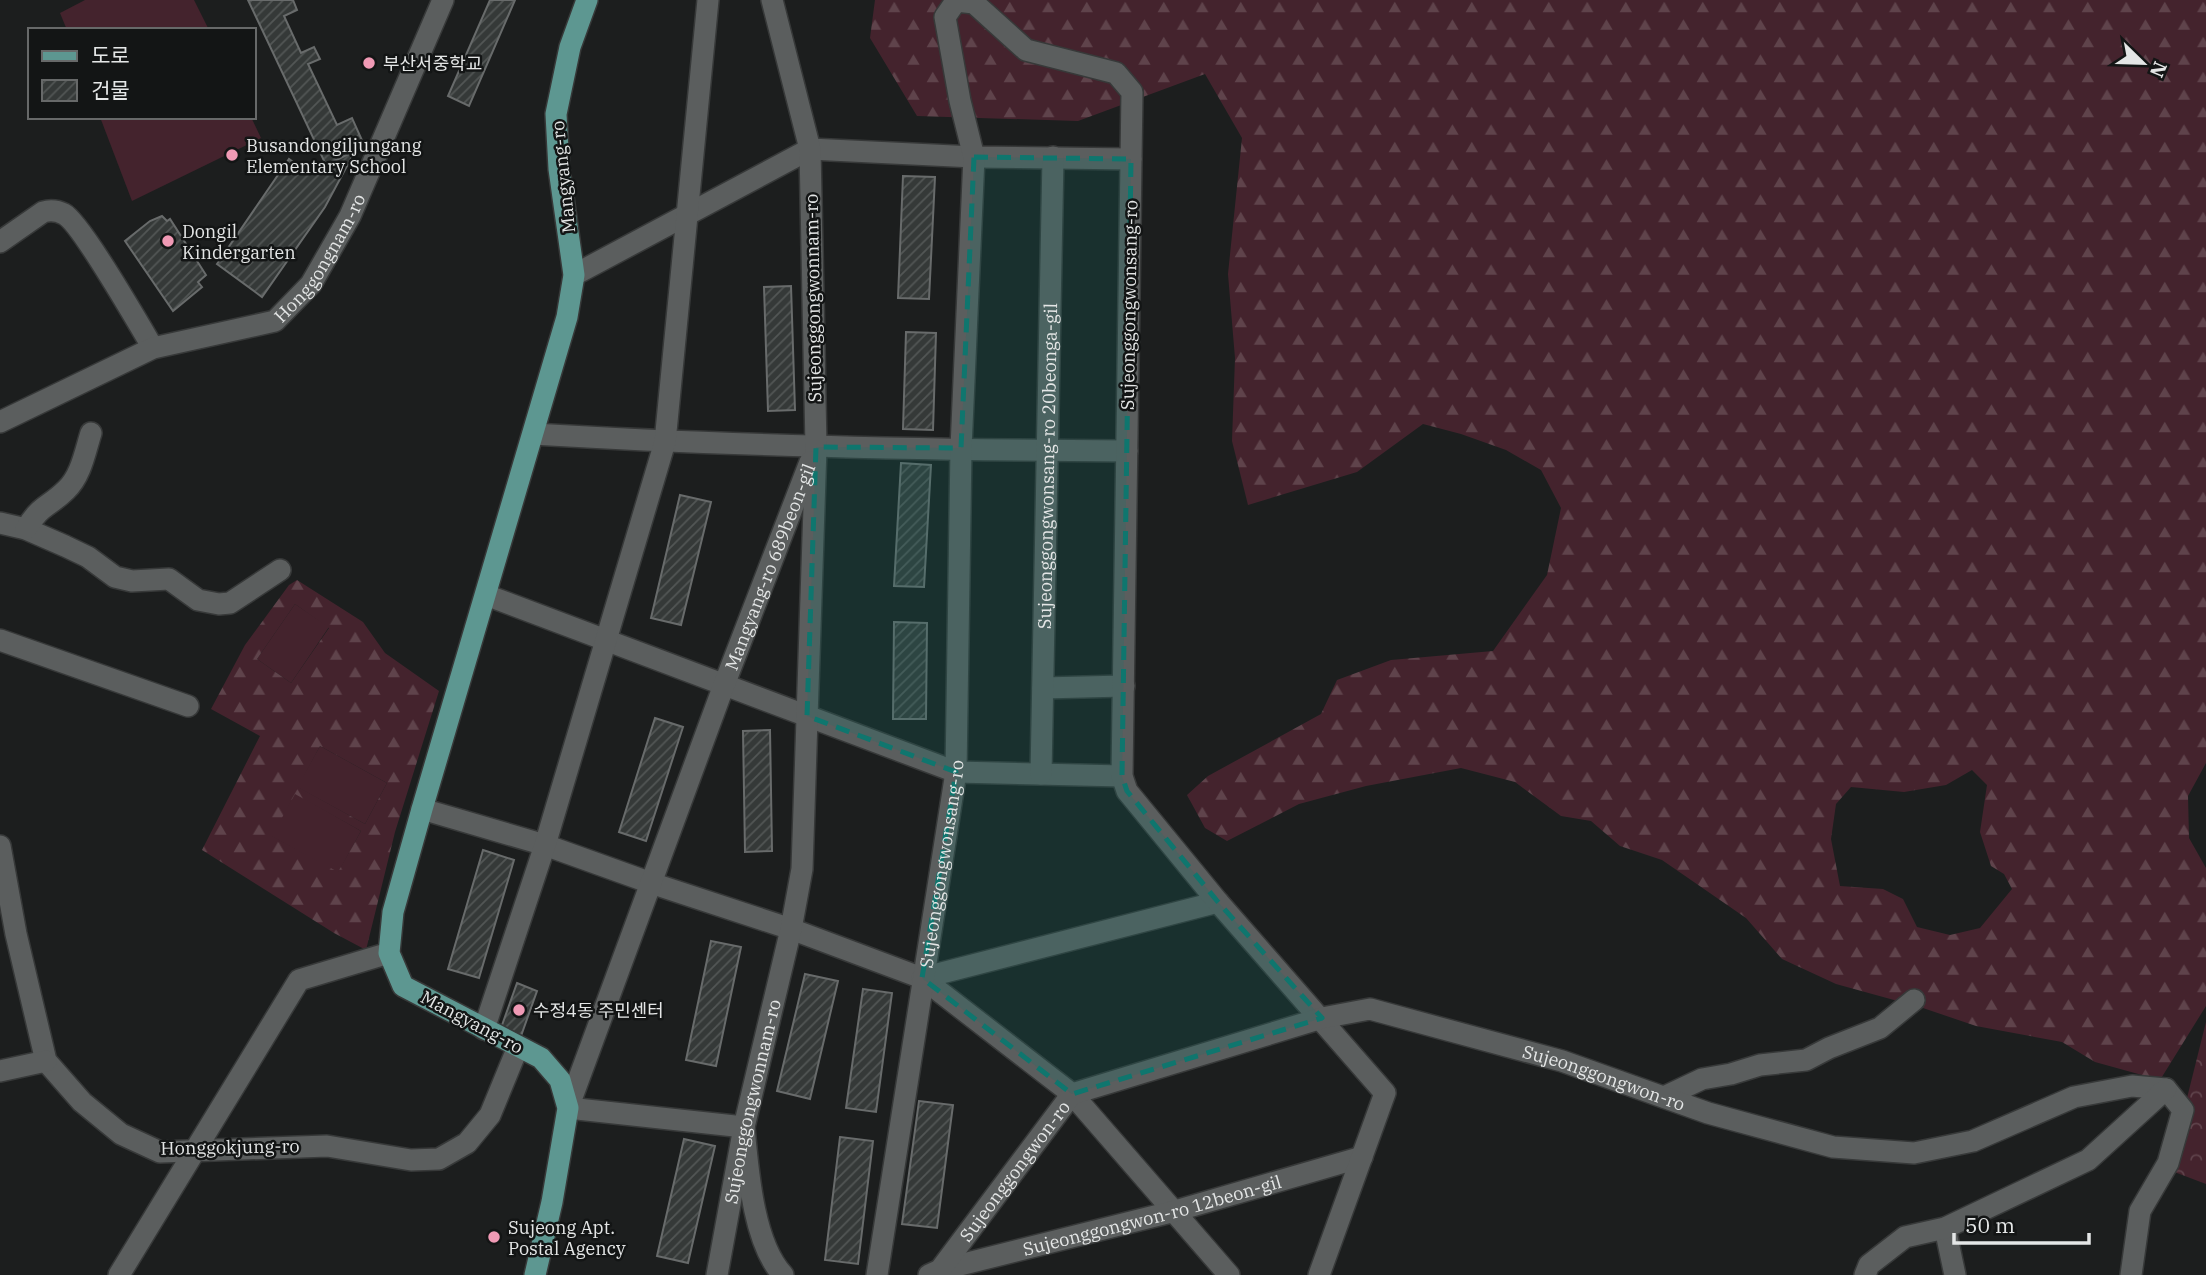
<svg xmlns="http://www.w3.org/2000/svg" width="2206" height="1275" viewBox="0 0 2206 1275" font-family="'IBM Plex Serif','Noto Sans KR',serif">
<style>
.grass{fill:#44232d}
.forest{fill:url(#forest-firs);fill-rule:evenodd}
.park{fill:url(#park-crowns)}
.building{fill:url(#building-hatch);stroke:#686b6b;stroke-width:2}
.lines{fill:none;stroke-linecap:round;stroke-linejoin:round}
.minor-casing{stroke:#373939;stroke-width:24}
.major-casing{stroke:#373939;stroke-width:24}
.minor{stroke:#5b5e5e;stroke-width:21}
.major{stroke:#5d9791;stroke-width:21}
.marked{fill:#0f766e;fill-opacity:0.2;stroke:#0f766e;stroke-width:5;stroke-dasharray:14 9;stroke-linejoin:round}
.poi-dot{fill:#f09ab5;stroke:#131515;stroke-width:2.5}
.labels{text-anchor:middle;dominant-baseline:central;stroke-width:5;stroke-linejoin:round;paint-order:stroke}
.poi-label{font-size:18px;fill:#e4e6e6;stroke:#131515;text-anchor:start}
.street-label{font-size:18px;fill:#e4e6e6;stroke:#131515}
</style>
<defs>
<pattern id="forest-firs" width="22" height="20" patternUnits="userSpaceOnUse" patternTransform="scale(1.75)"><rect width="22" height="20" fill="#44232d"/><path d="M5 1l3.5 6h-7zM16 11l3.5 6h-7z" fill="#5f434b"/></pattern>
<pattern id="park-crowns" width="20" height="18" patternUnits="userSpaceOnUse" patternTransform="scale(1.75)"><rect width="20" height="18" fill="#44232d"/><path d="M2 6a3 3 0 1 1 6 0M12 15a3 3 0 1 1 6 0" fill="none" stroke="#5f434b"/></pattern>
<pattern id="building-hatch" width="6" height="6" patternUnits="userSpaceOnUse" patternTransform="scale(1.75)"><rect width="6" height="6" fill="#353938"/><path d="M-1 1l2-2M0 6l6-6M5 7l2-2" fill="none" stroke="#525655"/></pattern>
</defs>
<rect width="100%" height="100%" fill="#1c1e1e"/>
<g class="grass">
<path d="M85,0h109l15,30h-142l-7,-17z"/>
<path d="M100,117h151l10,21 -129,63z"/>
<path d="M295,604l34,23 -38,56 -34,-24z"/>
<path d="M320,746l67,37 -22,41 -68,-37z"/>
<path d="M295,793l66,38 -23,42 -67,-37z"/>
</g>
<g class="forest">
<path d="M875,0h1331v763l-18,33 1,42 17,30v138l-46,74 -65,-18 -33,-20 -86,-16 -53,-18 -87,-24 -54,-25 -36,-41 -84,-58 -42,-14 -29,-25 -30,-5 -46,-34 -54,-14 -95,18 -67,18 -72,37 -22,-13 -18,-33 21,-19 113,-62 16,-34 54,-20 102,-9 54,-76 14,-67 -20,-38 -35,-20 -45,-16 -38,-10 -66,48 -109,33 -16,-64 3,-83 -7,-84 14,-136 -37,-64 -127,47 -161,-5 -47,-78zM1972,770l15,15 -7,47 11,34 13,8 8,15 -32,39 -30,7 -33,-8 -14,-28 -20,-10 -43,-3 -9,-47 5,-35 15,-17 53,5 42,-7z"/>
<path d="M297,580l66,42 22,31 54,38 -44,141 -29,118 -32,-17 -132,-83 58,-114 -49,-27 34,-64 44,-60zM295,604l34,24 -38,55 -34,-24zM320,746l67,37 -22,41 -67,-37zM295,794l66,37 -23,41 -66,-36z"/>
</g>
<path class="park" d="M2206,1022v162l-37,-14z"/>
<g class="building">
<path d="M248,0h45l4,10 -13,6 17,37 13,-6 6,12 -12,5 29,61 15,-7 13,29 -39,18z"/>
<path d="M490,0h25l-46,106 -21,-10z"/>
<path d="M355,151l-30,56 -63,90 -45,-33 72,-105 15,11 3,-4 19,-1z"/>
<path d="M903,176l32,1 -6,122 -31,-1z"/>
<path d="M162,216l5,5 3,-2 36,56 -8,7 4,5 -29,24 -48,-70 25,-20z"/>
<path d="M791,286l4,124 -27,1 -4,-124z"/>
<path d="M906,332l30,1 -3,97 -30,-1z"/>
<path d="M901,463l30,2 -7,122 -30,-1z"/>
<path d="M680,495l31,7 -30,123 -30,-7z"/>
<path d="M894,622l33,1 -1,96h-33z"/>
<path d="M655,718l28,9 -37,114 -27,-9z"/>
<path d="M770,730l2,121 -27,1 -2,-121z"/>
<path d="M483,850l31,10 -35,118 -31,-9z"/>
<path d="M711,941l30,6 -25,119 -30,-6z"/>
<path d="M805,974l33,7 -28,118 -33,-8z"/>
<path d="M517,983l20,8 -16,45 -20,-8z"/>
<path d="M863,989l29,4 -16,119 -30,-4z"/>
<path d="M919,1101l34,4 -16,123 -35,-4z"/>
<path d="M840,1137l33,4 -15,123 -33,-4z"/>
<path d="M684,1139l31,7 -27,117 -31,-7z"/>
</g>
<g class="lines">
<defs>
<g id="minor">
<path d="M0,242l43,-30c7,-2 15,-1 21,2 16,8 76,112 89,134"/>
<path d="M574,275l236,-126 164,8 157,2"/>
<path id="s1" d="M0,422l153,-74 122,-27 36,-37 39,-68 93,-216"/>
<path d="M533,434c198,12 396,16 594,17"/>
<path d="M0,523l26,6 39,17 23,11 27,20 17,4 37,-2 29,21 21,4 11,-1 50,-33"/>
<path d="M26,529c14,-24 23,-22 40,-39 15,-14 19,-38 25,-57"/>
<path d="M486,595l470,177 166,4"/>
<path d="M0,640l188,66"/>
<path d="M1043,688l81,-2"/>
<path id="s2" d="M1041,774l12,-617"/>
<path d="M422,809l123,36 106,38 140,46 131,49 150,116 157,181"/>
<path d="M0,846l16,88 30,127 36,41 39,32 39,18 167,-6 84,14 28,-1 28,-16 23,-28 28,-68"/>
<path d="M922,978l296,-76"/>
<path d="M484,1029l61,-184 120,-403 43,-442"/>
<path d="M0,1071l46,-10"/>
<path d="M1664,1097l38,-18 29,-5 29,-9 46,-5 23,-12 51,-20 34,-28"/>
<path d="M1945,1228l10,47"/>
<path id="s3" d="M940,1270l235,-59 187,-54"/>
<path d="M119,1275l180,-295 90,-27"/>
<path id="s4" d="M717,1275l27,-148 47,-198 11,-60 14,-422 -6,-298 -38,-149"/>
<path id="s5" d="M783,1275c-30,-32 -35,-105 -39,-148l-176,-19 156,-423 86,-223"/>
<path id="s6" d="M877,1275l79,-503 5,-324 13,-291 -14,-56 -15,-84 11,-16 18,2 52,47 90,23 16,19 -10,684 5,15 91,111 167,191 -66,182"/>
<path id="s7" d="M929,1275l11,-5 132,-176 250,-76 48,-9 192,52 146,52 125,34 81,6 59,-12 101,-44 58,-11 34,3 17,21 -15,53 -28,48 -9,64"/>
<path d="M1865,1275l4,-10 36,-28 40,-9 143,-68 78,-71"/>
</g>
<path id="major" d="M535,1275l17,-73 16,-94 -8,-28 -19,-22 -138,-72 -14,-33 4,-41 29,-103 145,-492 7,-42 -15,-106 -3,-55 14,-67 17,-47"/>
</defs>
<use href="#minor" class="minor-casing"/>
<use href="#major" class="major-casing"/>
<use href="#minor" class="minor"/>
<use href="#major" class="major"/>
</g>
<path class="marked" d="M974,157l157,2 -9,617 5,15 91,111 104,116 -250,76 -150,-116 34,-206 -149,-56 9,-269 145,1z"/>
<g class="poi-dot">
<circle cx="369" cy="63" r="7"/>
<circle cx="232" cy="155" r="7"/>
<circle cx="168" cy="241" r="7"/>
<circle cx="519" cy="1010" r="7"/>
<circle cx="494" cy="1237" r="7"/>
</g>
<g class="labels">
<g class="poi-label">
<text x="383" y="63">부산서중학교</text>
<text x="246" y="145">Busandongiljungang<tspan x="246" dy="21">Elementary School</tspan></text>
<text x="182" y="231">Dongil<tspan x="182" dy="21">Kindergarten</tspan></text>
<text x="533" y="1010">수정4동 주민센터</text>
<text x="508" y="1227">Sujeong Apt.<tspan x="508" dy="21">Postal Agency</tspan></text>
</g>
<g class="street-label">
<text transform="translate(563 177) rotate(-96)">Mangyang-ro</text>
<text stroke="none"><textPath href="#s1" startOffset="373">Honggongnam-ro</textPath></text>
<text transform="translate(813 298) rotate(-91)">Sujeonggongwonnam-ro</text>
<text transform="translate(1129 305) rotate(-89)">Sujeonggongwonsang-ro</text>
<text stroke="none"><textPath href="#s2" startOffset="308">Sujeonggongwonsang-ro 20beonga-gil</textPath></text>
<text stroke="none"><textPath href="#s5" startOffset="910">Mangyang-ro 689beon-gil</textPath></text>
<text stroke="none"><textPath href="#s6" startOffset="416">Sujeonggongwonsang-ro</textPath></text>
<text transform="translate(472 1022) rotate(28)">Mangyang-ro</text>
<text stroke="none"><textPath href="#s7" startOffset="786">Sujeonggongwon-ro</textPath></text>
<text stroke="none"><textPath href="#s4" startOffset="177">Sujeonggongwonnam-ro</textPath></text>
<text transform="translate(230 1147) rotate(-1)">Honggokjung-ro</text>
<text stroke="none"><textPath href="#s7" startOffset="136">Sujeonggongwon-ro</textPath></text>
<text stroke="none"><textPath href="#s3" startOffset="219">Sujeonggongwon-ro 12beon-gil</textPath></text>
</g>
</g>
<rect x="28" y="28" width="228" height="91" fill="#131515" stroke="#676969" stroke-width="2"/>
<rect x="42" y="51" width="35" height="10" fill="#5d9791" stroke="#676969" stroke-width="2"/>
<text x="91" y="63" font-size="21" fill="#e4e6e6">도로</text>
<rect x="42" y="80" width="35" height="21" fill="url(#building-hatch)" stroke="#676969" stroke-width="2"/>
<text x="91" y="98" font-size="21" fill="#e4e6e6">건물</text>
<g transform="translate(2143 63) rotate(113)" stroke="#131515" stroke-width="5" paint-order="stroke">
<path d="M0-5L12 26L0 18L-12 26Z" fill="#e4e6e6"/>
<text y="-10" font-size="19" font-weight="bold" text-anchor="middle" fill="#e4e6e6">N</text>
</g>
<path d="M1954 1233v10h135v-10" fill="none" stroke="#e4e6e6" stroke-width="3.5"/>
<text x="1965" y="1233" font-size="21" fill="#e4e6e6" stroke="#131515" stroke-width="5" paint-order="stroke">50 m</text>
</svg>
